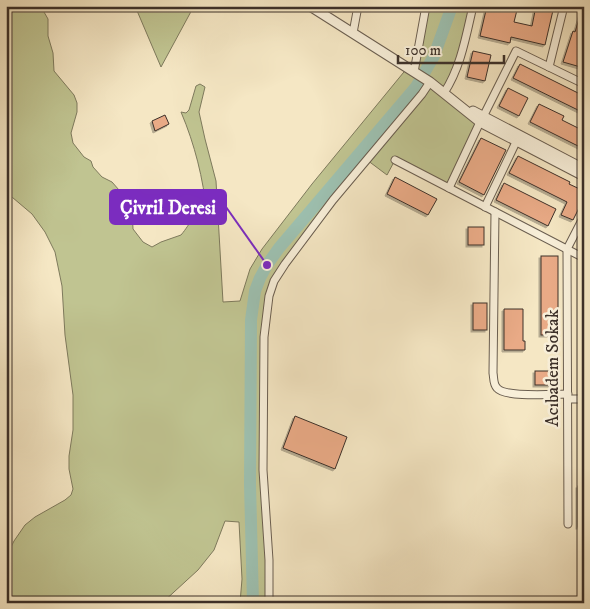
<svg xmlns="http://www.w3.org/2000/svg" width="590" height="609" viewBox="0 0 590 609" font-family="'IM FELL DW Pica',serif">
<style>
.green{fill:#c0c491;stroke:#7e7a5d}
.lines{fill:none;stroke-linecap:round;stroke-linejoin:round}
.river{stroke:#9dc0b0;stroke-width:12}
.building{fill:#e9aa86;stroke:#3c3029;filter:url(#shadow)}
.minor-casing{stroke:#6a5e50;stroke-width:9}
.tertiary-casing{stroke:#6a5e50;stroke-width:11}
.minor{stroke:#f8efd9;stroke-width:7}
.tertiary{stroke:#f8efd9;stroke-width:9}
.labels{text-anchor:middle;dominant-baseline:central;stroke-width:5;stroke-linejoin:round;paint-order:stroke}
.street-label{font-size:18px;fill:#3c3029;stroke:#f8efd9}
.leader{fill:none;stroke:#7b2cbf;stroke-width:2}
.callout-dot{fill:#7b2cbf;stroke:#f8efd9;stroke-width:2}
.callout{fill:#7b2cbf;stroke:#7b2cbf;stroke-width:2}
.callout-label{font-size:19px;text-anchor:middle;font-weight:bold;fill:#fff}
</style>
<defs>
<filter id="shadow"><feDropShadow dx="-2" dy="2" stdDeviation="0" flood-color="#0004"/></filter>
</defs>
<rect width="100%" height="100%" fill="#f5e7c4"/>
<filter id="stains"><feTurbulence type="fractalNoise" baseFrequency=".004" numOctaves="4"/><feColorMatrix values="0 0 0 0 .2 0 0 0 0 .09 0 0 0 0 .02 0 0 0 .5 -.17"/></filter>
<radialGradient id="worn" r=".72"><stop offset=".6" stop-color="#630" stop-opacity="0"/><stop offset="1" stop-color="#630" stop-opacity=".3"/></radialGradient>
<g class="green">
<path d="M6,6h30l8,6 4,7v17l5,17 1,18 20,24 3,8v9l-6,21 2,10 11,14 7,4 2,6 9,10 10,5 7,8 5,1 8,19 1,19 10,13 9,5 9,-5 20,-7c11,-13 8,-17 26,-21 -4,-36 -12,-69 -26,-102l5,1 3,-3 7,-24 4,-2 5,3 -6,25 6,27 11,42 7,121 17,-1 10,-32 12,-20 50,-65 96,-117 6,4 12,-65h47l-9,36 -20,51 36,29 -31,66 -54,-28 -8,15 -20,-15 -82,104 -17,37 -5,169 6,133h-29l2,-24 -3,-57 -14,-1 -11,29 -16,20 -36,33h-156v-46l8,-16 11,-16 10,-8 30,-17 6,-5 2,-6 -4,-20v-13l4,-26v-35l-8,-60 -3,-49 -7,-34 -10,-20 -13,-18 -26,-22z"/>
<path d="M135,6h59l-33,61z"/>
</g>
<g class="lines">
<path class="river" d="M253,603l-3,-119 1,-164 4,-29 5,-13 7,-13 12,-17 137,-161 18,-31 18,-50"/>
</g>
<g class="building">
<path d="M487,6h31l-4,16 18,4 4,-20h18l-9,39 -34,-8 -1,6 -30,-7z"/>
<path d="M582,9h2v59l-21,-6 10,-31 2,1z"/>
<path d="M473,51l18,4 -6,26 -18,-4z"/>
<path d="M520,64l64,32v17l-71,-35z"/>
<path d="M508,88l20,10 -9,18 -20,-10z"/>
<path d="M539,104l25,12 -2,4 22,11v18l-54,-27z"/>
<path d="M165,115l4,9 -14,7 -3,-10z"/>
<path d="M481,138l25,12 -22,45 -25,-13z"/>
<path d="M518,156l52,26 -1,2 15,7v7l-11,22 -12,-5 6,-13 -58,-29z"/>
<path d="M395,177l42,22 -9,16 -41,-21z"/>
<path d="M504,183l52,26 -8,17 -52,-26z"/>
<rect x="468" y="227" width="16" height="18"/>
<rect x="541" y="256" width="17" height="79"/>
<rect x="473" y="303" width="14" height="27"/>
<path d="M504,309h19v32h2v9h-21z"/>
<rect x="535" y="371" width="22" height="14"/>
<path d="M295,416l52,21 -12,32 -52,-21z"/>
<rect x="578" y="486" width="6" height="41"/>
</g>
<g class="lines">
<defs>
<g id="minor">
<path d="M353,33l5,-27"/>
<path d="M549,67l15,-61"/>
<path d="M414,72l12,-66"/>
<path d="M444,93c17,-26 22,-57 29,-87"/>
<path d="M483,117l33,-66 68,33"/>
<path d="M395,160l189,98"/>
<path d="M449,188l31,-66"/>
<path d="M485,207l31,-65"/>
<path d="M495,212l-2,161c1,5 0,11 4,15 8,10 57,6 71,6"/>
<path d="M568,399h16"/>
<path d="M568,524l-1,-275 17,-33"/>
<path d="M269,603v-43l-6,-90 1,-133 5,-41 5,-15 11,-17 48,-64 89,-106 8,-12"/>
</g>
<g id="tertiary">
<path d="M310,6l120,76 50,40 104,54"/>
<path d="M473,111l111,58"/>
</g>
</defs>
<use href="#minor" class="minor-casing"/>
<use href="#tertiary" class="tertiary-casing"/>
<use href="#minor" class="minor"/>
<use href="#tertiary" class="tertiary"/>
</g>
<g class="labels">
<g class="street-label">
<text transform="translate(553 368) rotate(-90)">Acıbadem Sokak</text>
</g>
</g>
<path class="leader" d="M267 265L226 207"/>
<circle class="callout-dot" cx="267" cy="265" r="5"/>
<rect class="callout" x="110" y="190" width="116" height="34" rx="5"/>
<g class="callout-label">
<text x="168" y="214">Çivril Deresi</text>
</g>
<rect width="590" height="609" fill="none" stroke="#f5e7c4" stroke-width="25"/>
<rect x="8" y="8" width="575" height="594" fill="none" stroke="#3c3029" stroke-width="2.5"/>
<rect x="12" y="12" width="565" height="584" fill="none" stroke="#3c3029"/>
<path d="M398 55v8h106v-8" fill="none" stroke="#3c3029" stroke-width="2.5"/>
<text x="405" y="55" font-size="15" fill="#3c3029" stroke="#f8efd9" stroke-width="4" paint-order="stroke">100 m</text>
<rect width="100%" height="100%" filter="url(#stains)"/>
<rect width="100%" height="100%" fill="url(#worn)"/>
</svg>
